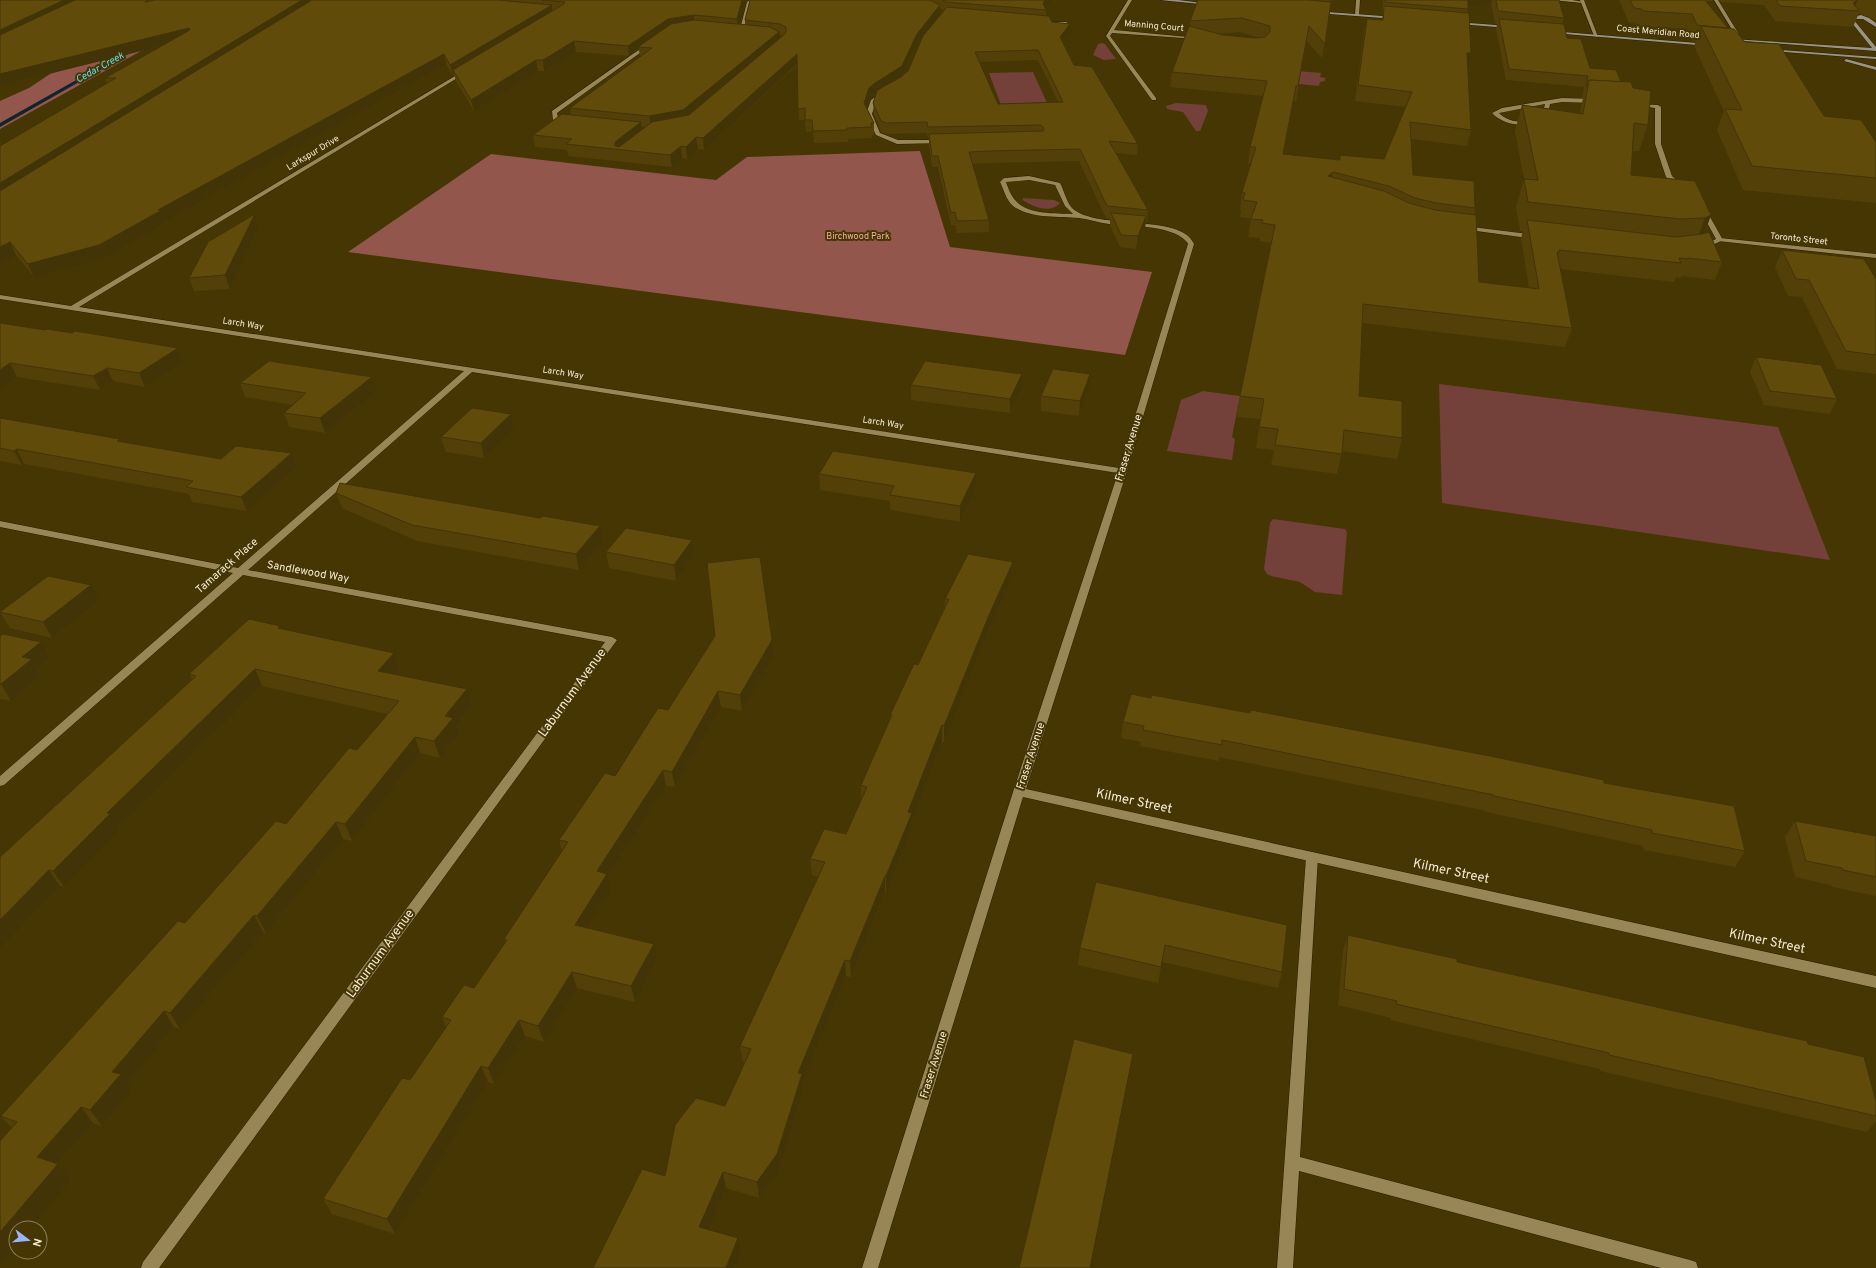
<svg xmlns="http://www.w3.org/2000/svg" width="1876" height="1268" viewBox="0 0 1876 1268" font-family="Overpass,sans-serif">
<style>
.green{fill:#734139}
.forest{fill:#92564d}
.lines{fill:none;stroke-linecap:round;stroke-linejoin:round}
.stream{fill:#0c262b;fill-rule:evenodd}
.lane-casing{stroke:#2a1e00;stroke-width:1}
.street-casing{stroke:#2a1e00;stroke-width:1}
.secondary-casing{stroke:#2a1e00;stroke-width:1}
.lane{fill:#988657;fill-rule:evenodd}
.street{fill:#988657;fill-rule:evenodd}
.secondary{fill:#999384;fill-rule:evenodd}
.wall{fill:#534009;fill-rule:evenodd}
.shaded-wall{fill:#433408}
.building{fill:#604b0b;stroke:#433408;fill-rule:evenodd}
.labels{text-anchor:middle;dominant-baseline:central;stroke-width:4;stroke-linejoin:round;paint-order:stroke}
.far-street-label{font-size:9px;fill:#f5ecd4;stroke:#463603}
.far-park-label{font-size:9px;fill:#f7aea2;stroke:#463603}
.far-water-label{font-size:10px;font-style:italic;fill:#64ddf1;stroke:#463603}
.street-label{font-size:11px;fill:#f5ecd4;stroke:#463603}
.near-street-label{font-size:13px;fill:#f5ecd4;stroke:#463603}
</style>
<rect width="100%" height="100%" fill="#463603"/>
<g class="green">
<path d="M1102,43l3,1 11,15 -12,1 -11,-5 5,-11z"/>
<path d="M1272,69l49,4 -1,4 5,1v3l-5,1 -1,4 -50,-5z"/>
<path d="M1033,72l14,31 -46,2 -12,-32z"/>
<path d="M1176,103l30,2 2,6 -8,20h-4l-13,-19 -16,-3 -1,-3z"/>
<path d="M1023,198l31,2 6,3c-10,11 -27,4 -37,-3z"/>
<path d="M1439,384l339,43 52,133 -388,-57z"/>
<path d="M1203,391l37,5 -8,41 3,2 -3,21 -65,-9 14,-51z"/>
<path d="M1273,519l72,10 2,3 -5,63 -27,-3 -15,-10 -29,-6 -4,-2 -3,-5 6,-46z"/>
</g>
<g class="forest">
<path d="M226,4l-226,125v-28l29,-13 21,-14z"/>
<path d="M920,151l30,96 202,25 -27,83 -777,-103 143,-98 225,26 31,-23z"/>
</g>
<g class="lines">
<path class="stream" d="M133,48l4,1 -137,78v-4z"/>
<defs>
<g id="lane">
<path d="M750,0h5l-4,3 -8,29 -4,1 8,-31z"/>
<path d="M1128,0h4l-18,30 85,8 -2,1 -85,-6 -2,3 46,62v2h-4l-46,-64z"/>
<path d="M1552,0h20l12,2 -2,1z"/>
<path d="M1714,0h4l25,41h-4z"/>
<path d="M1046,22h20l2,1 -2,1h-22z"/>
<path d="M647,44l4,1 -94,68 1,5 12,3v2l-17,-3 -1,-9z"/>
<path d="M880,93l5,1 -9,7 -4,13 8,19 18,7h44l3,2 -1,1 -47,1 -21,-9 -10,-21 5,-14z"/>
<path d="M1562,98l33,1 3,2 -3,2 -33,-1 -12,2 -3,15c-17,8 -41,9 -55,-6l10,-5zM1545,104l-3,13c-13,7 -32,7 -43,-4z"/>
<path d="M1635,104l23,1 3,2v37l11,32 10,9v2h-4l-12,-10 -11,-33v-36l-21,-3z"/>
<path d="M1029,176l31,7c4,7 6,18 12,25 24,23 110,5 122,36l-5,1c-11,-20 -59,-19 -80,-21 -10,-1 -20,-5 -30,-6 -21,-2 -48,1 -66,-12 -7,-6 -9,-16 -13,-24l4,-4zM1029,180l26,5 10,21 8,8c-17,-1 -45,1 -57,-13 -5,-5 -8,-13 -10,-19z"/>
<path d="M1702,206l3,2 18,32 -21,10 -3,-2 1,-1 16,-8 -17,-31z"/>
<path d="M1464,226l71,9 3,2 -3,2 -73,-10v-2z"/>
<path d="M1312,852l4,2 2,3 -18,300 390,103 6,2 2,6h-37l-362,-97 -6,97h-16l29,-411 2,-3z"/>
</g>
<g id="street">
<path d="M1356,0h4l-1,15 -2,1 -2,-1z"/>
<path d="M1580,0h4l14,37 -4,-1z"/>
<path d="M465,70l4,1 -390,236 1040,161 69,-224 5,-1 1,1 -67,227 -101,318 850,187v12l-853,-191 -145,471h-16l151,-476 105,-319 -646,-101 -224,198 364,67 5,3 -458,628h-18l2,-6 462,-620 -362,-67 -239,210 -4,1v-10l233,-203 -233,-46v-6l238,47 226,-197 -464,-72v-4l71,11z"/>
<path d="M1720,238l156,16v4l-158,-17v-2z"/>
</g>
<g id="secondary">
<path d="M1160,0h18l34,4 -2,1z"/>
<path d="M1314,11l82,6 2,1 -2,1 -80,-6z"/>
<path d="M1861,15l8,3 7,5v4l-13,-8h-10l23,28v4l-146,-11 2,-1 140,9 -24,-30z"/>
<path d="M1456,22l53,4 2,1 -2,1 -51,-4z"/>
<path d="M1551,31l158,13 2,1 -2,1 -156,-13z"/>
<path d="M1768,49l108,8v2l-106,-8z"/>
<path d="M1846,59l30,8v3l-32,-9z"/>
</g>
</defs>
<use href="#lane" class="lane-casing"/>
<use href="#street" class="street-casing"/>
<use href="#secondary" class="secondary-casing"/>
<use href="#lane" class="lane"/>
<use href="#street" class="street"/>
<use href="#secondary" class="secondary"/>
</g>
<g class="wall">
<path d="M0,0h748l-2,2 -7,22 6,1v-5l5,-20h302l-6,9v7l6,6 18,12 -7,9 11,22 64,79 -1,11 -21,-2 32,57 -1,13 -1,-1 -1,6 -9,21 -16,-2 -10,-21v-7l-4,-1 -27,-57 -90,2 -17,1 17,56v12l-32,1 -2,-8h-4l-13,-58h-6l-3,-22v-7h-1l-1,-5 -40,1 -6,-2 -7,-18 -1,-11 3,-10 -6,7 -3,8 7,15v12h-2v3l-24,1v3l-34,1 -1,-12 -7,1 -1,-12h-6l-2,-55 -93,85 -6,-1 -11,10 -5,-1 -10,9 -104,-11 -1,-6 -32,-3 -2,-12 38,-20 -1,-7 70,-51 -1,-7 -10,6 -53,-4 -32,19h-6l-64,40 -18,-30 -2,-7 -1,1 -7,-11 -280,157v2l-61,35 -71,19 -18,-22 -16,9v-118l107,-62 -2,-6 56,-32 -161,40zM940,8l4,2 -36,61 -5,4 14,-31 23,-29zM779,34l4,2 -4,3zM1038,60l20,42 -60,2 -19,-42zM641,126l4,1 -3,3z"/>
<path d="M1198,0h133l-9,58 -16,-18 -10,62 -2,-1 -11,53 56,6 1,-5 44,4 22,-52 -51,-6 9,-68 3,-14 15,1 1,-6h-1l1,-14h176l5,18 -2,6 5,14 23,30 31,14 27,43 -9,26h-7l-1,24 80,40 -7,19 18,28 -7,18 -33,-4 -1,2 -5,-1 -2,5 -114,-13 12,59 -7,19 -203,-24 -3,73 43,42 -5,21 -55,-8 -5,23 -66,-9 3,-15 -18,-2 4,-29 -23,-2 3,-21 31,-153 -11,-2v-3l-12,-1 3,-18 -11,-2 1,-7h-1l2,-18 9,-28 -3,-1 2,-16 13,-51 -93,-9 2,-15 18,-46v-5zM1491,4l4,19 2,1 -1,5 10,51 78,7 -2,11h1l-3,15 -58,-8 -7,26 9,48 -8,28 4,24h3l-2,7 8,50 -50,-6 -5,-68 1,-6 -62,-33 -2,-36 56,7 4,-16 -3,-62 -1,-55 1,-7zM1240,32l19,6h-4l-32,-3 -5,-1z"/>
<path d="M1619,0h94v1h-8l23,27 17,14 79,74 52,26v61l-133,-13 -26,-60 7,-19 -30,-65 2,-5h-4l-5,-12 -49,-3v-2l-9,-1z"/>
<path d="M1719,0h157v21l-7,-4 -9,-3 -1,-1 -6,14 -78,-6 -11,-16 -43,-3z"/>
<path d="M255,214l4,13 -29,62 -36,2 -5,-13z"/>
<path d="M1782,250l94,29v95l-39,-5 -35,-72 -14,-1 -13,-29z"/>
<path d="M0,323l45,7 27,3 106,15 5,14 -38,25 -32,-6 -13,9 -83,-13 -17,11z"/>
<path d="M1756,357l81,42 -7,15 -66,-9 -14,-33z"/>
<path d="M240,383l136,9 -51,41 -36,-6 -5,-14 9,-8 -48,-8z"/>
<path d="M911,385l111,4 -12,24 -99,-13z"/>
<path d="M1089,388l-10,28 -38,-5v-15z"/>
<path d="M0,418l122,24 99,17 76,9 -50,43 -55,-9 -3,-8 -165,-30 -2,1 -22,-4z"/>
<path d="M514,428l-30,30 -38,-6 -5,-15z"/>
<path d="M819,474l157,14 -16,34 -70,-12v-9l-70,-11z"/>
<path d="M336,493l267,49 -24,28 -162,-29 -75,-33z"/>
<path d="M692,540l2,16 -18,25 -67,-13 -3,-16z"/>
<path d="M1013,562l-1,16 -24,53 -44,111h-2l-30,78v9l-26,64 -1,-1 -34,85 -5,-1 -43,106v8l-24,80 -20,28 -33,-10 -18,41 33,24 -6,15 -70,-92 60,-70 20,-43 -2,-1 -3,-16 78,-169 -6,-2 -2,-16 36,-25 15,-34v-15l29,-67v-3l28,-50 27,-59v-7z"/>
<path d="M99,601l-47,37 -42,-10 -10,-16z"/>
<path d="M281,629l113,24 6,16 -5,5 72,15 5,17 -16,19 3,9 -19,24 -20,-5 -68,88 -9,-2 -77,94 -3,-1 -83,97 -6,-2 -46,56 4,7 -30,36 -9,-3 -35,41 13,16 -71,85v-124l12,-13 -11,-12 184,-193 101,-99 71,-74 31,-36 -126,-28 -144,142 2,3 -56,56 -4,-1 -60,-29 192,-177 -3,-6z"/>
<path d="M0,636l50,23 -13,10 4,7 -30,25 -10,-2 -1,1z"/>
<path d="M772,640l2,15 -32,56 -21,-4 -46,80 -9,-1 -58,90 3,14 -23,38 69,32 -22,42 -58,-14 -33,54 -19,-6 -31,48 -6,-2 -93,152 -63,-20 -9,-15 87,-119 36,-52 -4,-11 32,-29 31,-45 -1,-4 58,-88 -3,-11 56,-64 53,-66z"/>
<path d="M1151,698l453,85 141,68 -10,16 -91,-17 -1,-4 -156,-34v-1l-268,-54v4l-79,-15 1,-4 -20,-4 2,-16z"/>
<path d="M1795,821l81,15v60l-44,-9 -1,-2 -36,-8 -10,-40z"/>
<path d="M1096,882l186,90 -4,16 -116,-26 -4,21 -80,-18 2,-17z"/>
<path d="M1348,935l109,27 351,82 68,57v20l-9,11 -267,-61v-2l-210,-49 1,-2 -53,-13 5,-54z"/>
</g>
<g class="shaded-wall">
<path d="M64,0h25l-89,42v-12z"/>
<path d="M302,0h18l-320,199v-16z"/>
<path d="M742,0h6l-2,2 -8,27 -1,-10z"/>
<path d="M1045,0h7l-7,10 -2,-7z"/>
<path d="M1466,0h26l-1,4 -27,3z"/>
<path d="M1858,0l-5,11v-8z"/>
<path d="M552,5l1,10 -100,55 1,4 -1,1 -3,-10z"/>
<path d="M940,5v10l-23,29 -15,33 -27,17 -5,6 -5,15 -1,-12 5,-15 48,-54z"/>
<path d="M694,15l1,11 -57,21 1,3 -10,6 -1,-10 40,-27z"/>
<path d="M1070,24v10l-10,13v-10z"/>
<path d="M189,28l4,10 -193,48v-12z"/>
<path d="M779,32l1,10 -96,80 -33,5 -2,-11z"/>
<path d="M574,41l2,11 -32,19 -1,-11z"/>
<path d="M1467,53h4l-3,15z"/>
<path d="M444,54l2,10 -280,157v2l-61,35 -71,19 -6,-13 130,-54z"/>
<path d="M797,54v10l-93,86 -1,-12z"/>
<path d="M536,60l2,11 -64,40 -3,-11z"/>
<path d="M1296,86l-2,15 -14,69 3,-16z"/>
<path d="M641,122l1,11 -26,17 -1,-8z"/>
<path d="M696,137l2,12 -11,10 -1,-12z"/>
<path d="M681,146l1,12 -10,9 -2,-12z"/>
<path d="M1333,172l-4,17 -1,-13z"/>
<path d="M255,214l4,13 -29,62 -5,-14z"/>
<path d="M1711,215l-11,29 -6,3 11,-29z"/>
<path d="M1146,216l-1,12 -9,21 2,-13z"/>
<path d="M10,242l6,13 -16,9v-17z"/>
<path d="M178,348l5,14 -38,25 -6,-14z"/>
<path d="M10,363l7,14 -17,11v-18z"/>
<path d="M107,368l6,13 -13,9 -7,-14z"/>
<path d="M1022,374v15l-12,24v-14z"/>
<path d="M1090,374l-1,14 -10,28 1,-15z"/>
<path d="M372,377l4,15 -51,41 -5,-15z"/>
<path d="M511,414l3,14 -30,30 -3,-15z"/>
<path d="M17,449l7,15 -2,1 -8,-14z"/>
<path d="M292,453l5,15 -50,43 -6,-14z"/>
<path d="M976,473v15l-16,34v-16z"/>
<path d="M600,526l3,16 -24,28 -3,-16z"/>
<path d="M692,540l2,16 -18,25 -2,-16z"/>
<path d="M1013,562l-1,16 -24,53 -44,111v-16l45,-111z"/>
<path d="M91,585l8,16 -47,37 -9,-16z"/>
<path d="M772,640l2,15 -32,56 -2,-16z"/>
<path d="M41,642l9,17 -13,10 4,7 -30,25 -10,-17 21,-27z"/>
<path d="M394,653l6,16 -16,18 -6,-16z"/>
<path d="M255,669l7,17 -144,142 2,3 -56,56 -11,-16 54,-58z"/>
<path d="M467,689l5,17 -16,19 3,9 -19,24 -6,-17 11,-25z"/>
<path d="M718,691l3,16 -46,80 -3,-15z"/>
<path d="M942,725v17l-30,78v9l-26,64v-17l22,-64z"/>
<path d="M415,737l5,16 -68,88 -7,-17z"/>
<path d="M663,770l3,16 -58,90 3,14 -31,51 -5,-16 22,-54z"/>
<path d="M336,822l7,17 -77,94 -9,-17z"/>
<path d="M49,870l11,16 -60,62v-28z"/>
<path d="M885,876v16l-34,85 -1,-16z"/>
<path d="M254,915l9,17 -83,97 -10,-16z"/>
<path d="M654,944l3,16 -22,42 -4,-16z"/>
<path d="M845,960l1,16 -43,106v8l-24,80 -20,28 -2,-16 41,-109z"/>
<path d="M572,972l5,16 -33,54 -6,-16z"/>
<path d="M164,1011l10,16 -46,56 4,7 -30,36 -12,-16 22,-38z"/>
<path d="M519,1020l6,16 -31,48 -6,-16z"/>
<path d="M1133,1054l-3,17 -39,197h-1z"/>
<path d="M481,1066l7,16 -93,152 -8,-15z"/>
<path d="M81,1107l12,16 -43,50 -13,-16z"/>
<path d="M58,1164l13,16 -40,48h-15v18l-16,19v-33z"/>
<path d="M723,1172l3,16 -23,54 -4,-15z"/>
<path d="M738,1238l3,15 -6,15h-9z"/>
</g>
<g class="building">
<path d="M0,0h64l-64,30z"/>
<path d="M75,0h73l-3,2 10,-2h147l-302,183v-37l116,-68h-11l85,-48 -1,-2 -189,46v-39z"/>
<path d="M312,0h186l54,5 -102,60 -6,-11 -286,156h4l-63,35 -71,19 -18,-22 -10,5v-56z"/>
<path d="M542,0h200l-5,19 -43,-4 -26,4 -40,27 -54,-5 -31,19h-7l-65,40 -18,-30 111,-66 1,-2z"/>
<path d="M750,0h180l10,5 -23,29 -15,32 -27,17 -6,5 -5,15 10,20h-3l1,4 -25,1v2l-34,1 -1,-11h-7v-12l-7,1 -1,-55 -94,84 -7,-1 -10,10 -5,-1 -11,9 -104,-11 6,-5 -39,-4 29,-21 79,8 -26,20v4l4,1 33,-25 37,-7 97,-82v-6l-6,-3 -35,-4z"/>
<path d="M943,0h102l-2,3 3,7 -100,-8z"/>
<path d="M1198,0h111l22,2 -6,42 -16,-18 -11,60h-2l-13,68 57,6v-5l44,4 28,-67 -54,-7 9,-66 16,1 1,-14 85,7 2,40h-4l4,77 -61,-8 3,53 61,6 1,27 -39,-5 -21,-5 -26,-12 -56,-14 -5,4 56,15 25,12 26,7 41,5 3,67 60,7 -12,-69 149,17 26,-3 7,-2 13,30 -34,-4v1l-9,-1 2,5 -122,-13 1,2h-3l15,76 -209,-24 -4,92 43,5v37l-58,-8 -2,24 -67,-9 3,-16 -19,-2 5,-28 -24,-3 35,-171 -13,-2 1,-3 -12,-1 6,-17 -14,-2 2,-7 -3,-1 14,-45h-6l17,-66 -95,-9 17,-46 34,9 32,3 10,-1 5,-5v-6l-28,-8 -52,3z"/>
<path d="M1385,0h83v9l-83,-7z"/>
<path d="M1496,0h63l5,18 -66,-7z"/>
<path d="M1630,0h75l23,28 -31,-3 -5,-11 -49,-3 -1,-2 -8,-1z"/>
<path d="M1776,0h82l-5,3 6,8 -79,-5z"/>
<path d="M947,7l102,9 3,6 18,2 -10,13 14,28 18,2 46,77 -29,-3 39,69 -41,-4 -27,-57 -90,2 -21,1 20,68 -32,1 -2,-9 -4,1 -13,-57h-6l-3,-22 114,-3 1,-3 -3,-3 -113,2 -1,-5 -40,1 -6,-2 -8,-18 4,-12 4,-3 20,-11 7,-6 15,-35zM1038,50l25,52 -65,2 -23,-52z"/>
<path d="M1499,19l65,5 3,14 14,1 9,29 26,2 5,12 -32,-2 -2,7h-1l2,-11 -79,-7z"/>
<path d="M694,20l76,7 9,5 -96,78 -34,6 -79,-8 82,-60 -14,-1 33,-23z"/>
<path d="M1701,26l33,3 11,13 34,2 45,72 37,4 15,22v36l-124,-12 -27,-57 17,1z"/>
<path d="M1589,80l42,2 2,6 18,3 -3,34 -14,-2 -3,52 64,6 16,34 -6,3 -25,1 -152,-17 -4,-23 14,1 -16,-75 61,9z"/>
<path d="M1111,213l35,3 -8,20 -17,-1z"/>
<path d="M255,214l-30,61 -36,3 19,-36z"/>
<path d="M1782,250l82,9 12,20v76l-30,-4 -37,-71 -13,-1z"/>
<path d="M0,323l45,7 2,-1 25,4 3,-2 103,17 -39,25 -32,-5 -14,8 -83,-13 -10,7z"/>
<path d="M1756,357l65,8 16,34 -67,-8z"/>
<path d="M269,361l103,16 -52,41 -36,-5 22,-20 -66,-10z"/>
<path d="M925,361l97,13 -12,25 -99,-14z"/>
<path d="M1053,369l37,5 -10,27 -39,-5z"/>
<path d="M472,408l39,6 -30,29 -40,-6z"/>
<path d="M0,418l120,21 -3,2 104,18 15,-13 56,7 -51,44 -55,-10 7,-6 -176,-32 -3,2 -14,-3z"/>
<path d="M833,451l143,22 -16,33 -70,-11 4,-9 -75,-12z"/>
<path d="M340,483l200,35 3,-2 57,10 -24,28 -164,-29 -76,-32z"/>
<path d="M626,528l66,12 -18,25 -68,-13z"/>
<path d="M968,554l45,8 -24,53 -45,111 -2,-1 -34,87 4,1 -26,63h-1l-35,85 -5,-1 -47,113 4,1 -25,80 -20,28 -34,-10 -24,55 39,11 -12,30h-133l49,-99 23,7 10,-51 21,-27 29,8 26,-57 -11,-3 85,-184 -15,-3 14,-30 22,5 21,-47 -6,-2 31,-70h-2l24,-51 4,1 31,-66h-4z"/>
<path d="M760,557l12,83 -32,55 -22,-4 -46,81 -9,-2 -66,101 10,3 -32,51 79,19 -23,42 -59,-14 -34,54 -19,-6 -31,48 -7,-2 -94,153 -64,-20 79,-121 8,2 41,-60 -9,-3 22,-32 10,3 33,-48 -3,-1 64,-97 -9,-2 46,-67 10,3 43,-68 10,2 47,-74 -8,-73z"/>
<path d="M48,576l43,9 -48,37 -43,-10z"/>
<path d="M249,619l31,7 -2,2 116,25 -16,18 89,18 -22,27 8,2 -19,23 -19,-4 -70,87 -9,-2 -79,94 -3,-1 -84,98 -6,-2 -52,61 9,2 -31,36 -9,-3 -44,50 21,7 -58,68v-91l17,-19 -16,-6 177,-195 7,2 91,-102 10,3 63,-76 8,2 42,-49 -144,-32 -148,144 3,1 -57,57 -4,-1 -49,50v-63l196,-181 -7,-2z"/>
<path d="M3,634l38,8 -19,15 10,2 -31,25h-1v-48z"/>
<path d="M1131,694l20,4 1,-3 98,18 1,-3 244,47 109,23v3l130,23 11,45 -93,-18v-3l-158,-34v-1l-272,-55v5l-79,-15 1,-4 -21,-4z"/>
<path d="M1795,821l81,15v41l-33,-7 -1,-2 -36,-7z"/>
<path d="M1096,882l191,43 -5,47 -117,-27 -4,22 -81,-19z"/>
<path d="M1348,935l109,24v3l350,79 1,3 56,13 12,44v15l-267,-61v-2l-213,-49 1,-3 -53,-12z"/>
<path d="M1074,1039l59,15 -43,214h-71z"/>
</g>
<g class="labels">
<g class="far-street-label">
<text transform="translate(1154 26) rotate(5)">Manning Court</text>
<text transform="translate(1658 32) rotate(5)">Coast Meridian Road</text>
<text transform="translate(313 153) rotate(-31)">Larkspur Drive</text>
<text transform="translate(1799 239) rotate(6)">Toronto Street</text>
<text transform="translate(243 324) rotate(9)">Larch Way</text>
<text transform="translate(563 373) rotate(9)">Larch Way</text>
<text transform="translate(883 423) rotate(9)">Larch Way</text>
</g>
<g class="far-park-label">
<text x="858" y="236">Birchwood Park</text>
</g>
<g class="far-water-label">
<text transform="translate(100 68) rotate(-29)">Cedar Creek</text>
</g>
<g class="street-label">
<text transform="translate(1129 448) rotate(-73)">Fraser Avenue</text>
<text transform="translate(227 566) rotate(-41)">Tamarack Place</text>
<text transform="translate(308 572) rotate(10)">Sandlewood Way</text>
<text transform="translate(1031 756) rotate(-72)">Fraser Avenue</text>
<text transform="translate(934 1065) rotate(-73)">Fraser Avenue</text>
</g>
<g class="near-street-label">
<text transform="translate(573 693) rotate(-54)">Laburnum Avenue</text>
<text transform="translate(1134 802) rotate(12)">Kilmer Street</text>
<text transform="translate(1451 872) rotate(12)">Kilmer Street</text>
<text transform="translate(1767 942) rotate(12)">Kilmer Street</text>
<text transform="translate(381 954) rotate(-54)">Laburnum Avenue</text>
</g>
</g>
<g transform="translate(28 1240) rotate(106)"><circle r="19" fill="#463603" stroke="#8c7f57"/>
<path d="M0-3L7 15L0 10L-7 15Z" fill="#9bb4fd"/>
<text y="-6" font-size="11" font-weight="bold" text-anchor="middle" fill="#f5ecd4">N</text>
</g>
</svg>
